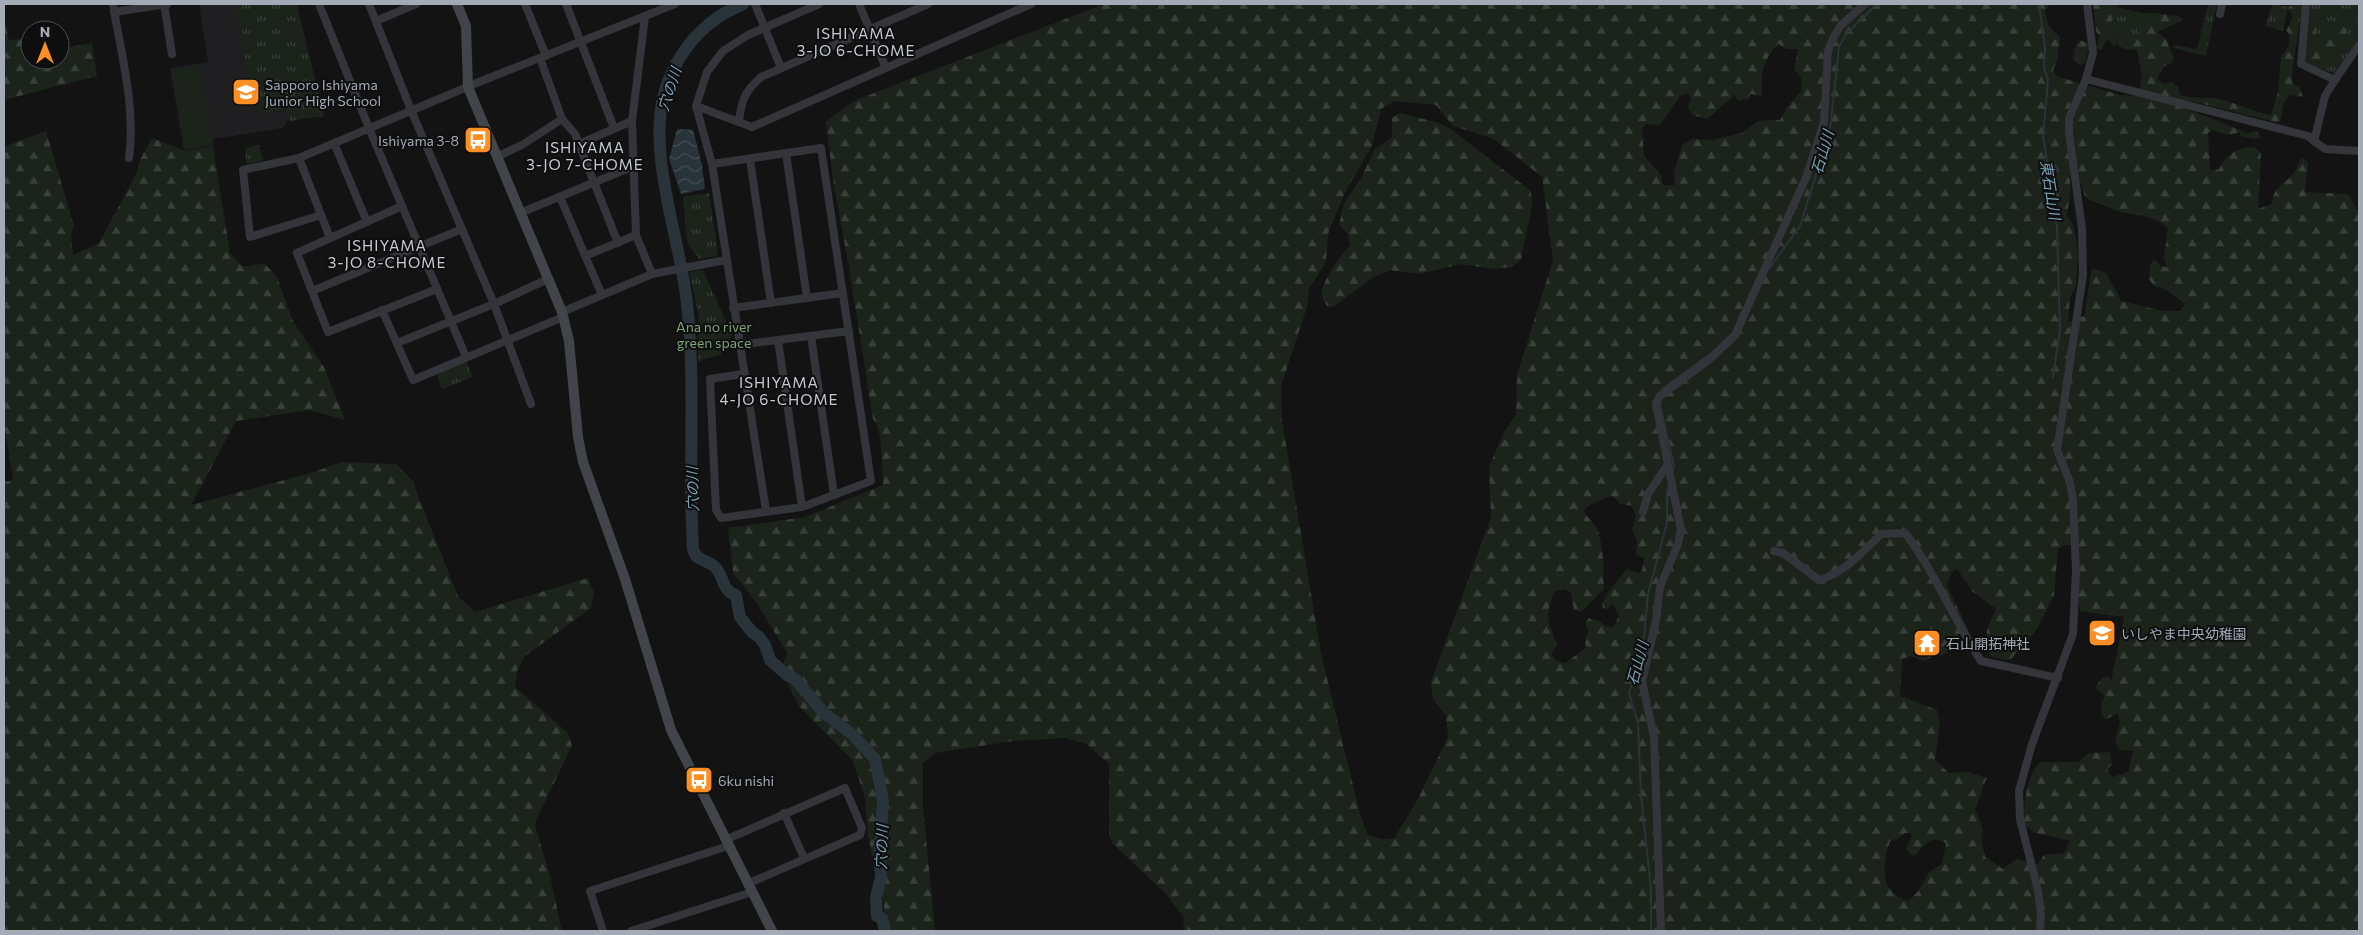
<svg xmlns="http://www.w3.org/2000/svg" width="2363" height="935" viewBox="0 0 2363 935" font-family="Commissioner,'Noto Sans JP',sans-serif">
<style>
.built{fill:#1f1f22}
.grass{fill:url(#grass-tufts)}
.forest{fill:url(#forest-firs);fill-rule:evenodd}
.pitch{fill:#1b231b}
.water{fill:url(#water-waves)}
.lines{fill:none;stroke-linecap:round;stroke-linejoin:round}
.stream{stroke:#283439;stroke-width:2}
.river{stroke:#283439;stroke-width:12}
.street{stroke:#33353a;stroke-width:8}
.secondary{stroke:#41454a;stroke-width:10}
.labels{text-anchor:middle;dominant-baseline:central;stroke-width:4;stroke-linejoin:round;paint-order:stroke}
.poi-label{font-size:14px;fill:#a3acb6;stroke:#0e0e0f;text-anchor:start}
.park-label{font-size:14px;fill:#7da279;stroke:#0e0e0f}
.neighbourhood-label{font-size:15px;letter-spacing:1px;fill:#c5cad2;stroke:#0e0e0f}
.water-label{font-size:15px;font-style:italic;fill:#78a1b3;stroke:#0e0e0f}
</style>
<defs>
<pattern id="grass-tufts" width="24" height="20" patternUnits="userSpaceOnUse" patternTransform="scale(1.25)"><rect width="24" height="20" fill="#1b231b"/><path d="M3 7l-1-3M5 7V3M7 7l1-3M15 17l-1-3M17 17v-4M19 17l1-3" fill="none" stroke="#39403a"/></pattern>
<pattern id="forest-firs" width="22" height="20" patternUnits="userSpaceOnUse" patternTransform="scale(1.25)"><rect width="22" height="20" fill="#1b231b"/><path d="M5 1l3.5 6h-7zM16 11l3.5 6h-7z" fill="#39403a"/></pattern>
<pattern id="water-waves" width="16" height="10" patternUnits="userSpaceOnUse" patternTransform="scale(1.25)"><rect width="16" height="10" fill="#283439"/><path d="M0 5q4-4 8 0t8 0" fill="none" stroke="#444f53"/></pattern>
</defs>
<rect width="100%" height="100%" fill="#131314"/>
<path class="built" d="M199,4h98l27,112 -37,5 -4,7 -70,11v6l-29,6 -14,-83 38,-6z"/>
<g class="grass">
<path d="M234,4h61l29,112 -34,5 -3,-12 -32,6z"/>
<path d="M2104,4l54,13 -4,14 -17,8 -20,-1 -2,8 -11,-9z"/>
<path d="M2208,4h9l-11,52 -33,-8 1,-3 23,4z"/>
<path d="M2272,4l16,3 -5,24 -17,-5z"/>
<path d="M2310,4h49v34l-25,36 -30,-13z"/>
<path d="M259,145l4,16 -16,3 -2,-16z"/>
<path d="M709,193l9,59 -2,4 -17,3 -12,-17 -4,-45z"/>
<path d="M703,270l29,65 -11,20 -17,4 -6,4 1,-46 -10,-45z"/>
<path d="M466,361l7,16 -31,12 -6,-16z"/>
</g>
<g class="forest">
<path d="M1104,4h947l-6,6 3,15 12,12 -3,24 -4,9 3,6 64,19 19,1 3,-20 -5,-26 -13,-1 -7,-5v-5l23,-2 2,-4 -4,-1 8,-9v-10c11,-1 22,3 33,3l4,4 -26,12 9,7 8,19 -2,5 -9,4 -6,12 7,5 8,-2 6,5 2,8c13,4 26,1 39,4 18,4 34,13 52,16l7,-23 3,-35 8,-12v-11l-3,-4 7,-13 -5,-7 1,-4 11,-2 2,3 -10,66 1,11 6,2 4,11 -14,-2 -5,8 -4,18 -4,1 -85,-21 -1,9 57,23 10,-2 4,6 -5,2 -16,-3 1,-4 -13,3 -16,-5 -4,3 2,37 9,-1c9,-16 17,-21 35,-22l7,6 -3,56 14,-5c0,-16 12,-19 21,-30 3,-4 5,-10 8,-15h4l3,3 -3,30 43,2 11,19v718h-1176l1,-13 -17,-23 -55,-52 -3,-8v-71l-23,-20 -21,-6 -52,3 -78,12 -12,10v43l12,125h-48l-4,-33 -8,-25 -7,-38 -3,-37 -12,-37 -54,-55 -18,-36 6,-17 -30,-50 -24,-30 -5,-45 77,-11 78,-32c-1,-15 0,-56 -10,-66l-24,-151 -16,-88 -7,-59 30,-21zM1778,44l9,5h11l-4,20 7,9 1,12 -15,17 -7,13 -22,1 -16,12 -30,7 -19,-1 -11,6 -8,28 1,12h-12l-2,-10 -17,-19 -2,-28 5,-4 12,2 21,-30 8,-3 3,5 -3,9 4,8 15,4 28,-24 3,6 11,-2 1,-5 12,2c-1,-23 0,-34 16,-52zM1395,101l41,4 17,21 41,13 48,38 11,83 -36,115 -1,39 -12,18 -15,35 2,50 -60,165 1,14 14,20 2,21 -29,60 -25,42h-12l-14,-4 -8,-21 -39,-161 -39,-233 -1,-34 26,-79 2,-18 17,-27 2,-28 17,-42 27,-46 9,-37zM2077,173l8,23 3,3c11,4 22,10 33,13 18,4 34,3 47,17l-4,29 3,9 -6,-1 -7,-7 -4,7 -1,13 5,7 11,3 20,15 -4,7h-18l-42,-10 -15,-28 -14,-5 -8,48 -16,6 2,-25 6,-11 2,-30 -2,-18 -3,-13 -6,-9 4,-29 -2,-11zM1611,496l6,4 3,4 12,2 4,9 -4,15 5,11 -1,14 8,3 -2,13 -4,2 -11,-4c-10,12 -19,21 -25,35l1,4 5,1 4,-6 7,13 -6,11h-6l-8,-6 -10,-3 -3,4v4l3,4 -4,11 1,7 -21,15 -8,-2 -6,-7 6,-9c-9,-23 -13,-31 -2,-54l8,-2 8,3 3,18 7,2 23,-23c-1,-19 0,-37 -5,-55 -2,-10 -12,-15 -15,-24l6,-5zM2065,545h12l1,53 2,13 44,6 -13,65 -2,-5h-6l-7,9 1,4 8,6 -4,8 1,12 4,3 12,-5 2,8 -5,20 5,8 13,1 -5,21 -16,5 -5,-8 5,-4 -2,-13 -21,1 -11,9h-38c-13,14 -17,42 -16,61l8,9 38,9 -6,12 -20,2 -6,9 -21,-5 -14,10 -18,-12 -4,-19 2,-9 -8,-20c6,-11 6,-20 12,-31l-19,-6 -19,1 -14,-13 5,-37 -3,-13 -37,-14 2,-37 9,-3 13,5 12,-7 5,2 7,-3 11,-19 12,5 -2,-8 -22,-45 4,-13 6,-4 16,23 23,17c-9,20 -14,26 -5,47l14,4 6,-1 26,-30 17,-34 4,-46zM1905,833h5l2,4 -6,11 3,5 5,3c13,-11 14,-22 32,-13l-4,21 -13,8 -10,18 -10,11c-30,-8 -27,-35 -19,-60l8,-2z"/>
<path d="M2093,4l25,1 -7,7c5,14 -4,25 -9,38l-6,-2 3,-12 -3,-5z"/>
<path d="M2313,10l5,3 -3,21 1,5c10,-1 17,-10 27,-13l4,4 -4,14 -7,-1 -3,3 1,5 3,5 -3,7 -15,3 -14,-7c-1,-7 3,-13 4,-20 3,-9 -2,-18 0,-28z"/>
<path d="M4,19l5,21 21,-1v21h30v-11l32,-6 5,33 -93,24z"/>
<path d="M2080,40l8,3v8l-3,12 -5,2 -7,-5 3,-16z"/>
<path d="M1400,113l39,10 13,7 79,61 1,14 -11,55 -9,7 -18,2 -33,-5 -41,10 -30,-4 -16,7 -41,30 -6,-1c-3,-5 -6,-9 -5,-15 2,-12 20,-38 28,-46l-2,-11 -9,-9 5,-22 16,-23 15,-31 17,-12v-19z"/>
<path d="M46,131l28,95 -3,7 2,22 26,-12 37,-69 4,-14 12,-22 34,13 27,-5 17,107 13,14 21,-4 13,14 16,44 31,46 21,53 -36,-10 -73,11 -45,84 123,-33 27,-10 55,2 18,18 4,14 40,100 17,16 113,-34 6,15 -3,15 -66,48 -8,15 -2,16 53,46 4,13 -35,72 -2,8 15,50 12,55h-558v-449l9,-2 -9,-57v-276z"/>
</g>
<path class="pitch" d="M200,66l12,78 -27,5 -13,-79z"/>
<path class="water" d="M677,129l16,1 9,35 3,24 -24,5 -12,-35z"/>
<g class="lines">
<g class="stream">
<path d="M2039,4l6,45 -1,19 4,12 -5,56 14,91 3,103 -7,47"/>
<path d="M1766,273l34,-47 30,-96 9,-83 8,-14 30,-29"/>
<path d="M1662,389l48,-35"/>
<path d="M1661,401l-1,4 14,61 -2,6"/>
<path d="M1651,931v-42l-10,-94 -3,-72 -9,-30 15,-57 4,-42 19,-71v-32l2,-7"/>
</g>
<path class="river" d="M743,4c-7,4 -16,7 -23,12 -29,19 -49,49 -57,82 -14,61 17,141 24,205 9,81 1,164 6,246l3,7c5,4 13,6 18,10 10,8 7,25 22,29l4,22 12,15 7,5 6,8 5,15 17,15 8,4 29,34 29,22 22,24 8,42 -3,46 1,30 -5,20 1,19 5,2 3,13"/>
<g class="street">
<path d="M113,4c8,50 23,103 16,154"/>
<path d="M164,4l8,50"/>
<path d="M319,4l50,124 97,229"/>
<path d="M369,4l42,106 83,194 37,100"/>
<path d="M525,4l21,52"/>
<path d="M566,4l48,124"/>
<path d="M755,4l26,64"/>
<path d="M859,4l27,64"/>
<path d="M2087,4l6,49 -7,26 222,57 6,5 11,-45 10,-16"/>
<path d="M2306,4l-5,60 34,16 24,-35"/>
<path d="M114,12l53,-8"/>
<path d="M2220,14l2,-10"/>
<path d="M645,17l-13,104 4,114 16,39"/>
<path d="M376,21l40,-17"/>
<path d="M540,58l22,61 13,15 43,109"/>
<path d="M696,106l56,21 279,-123"/>
<path d="M739,122c2,-21 6,-31 22,-45l167,-73"/>
<path d="M2314,141l11,8 34,2"/>
<path d="M334,143l33,79"/>
<path d="M579,144l53,-23"/>
<path d="M786,153l21,145"/>
<path d="M496,157l26,-12 40,-26"/>
<path d="M299,158l31,80"/>
<path d="M750,159l21,144"/>
<path d="M712,164l109,-16 50,333 -69,26 -81,11 -5,-8 -6,-131 33,-5"/>
<path d="M560,197l42,98"/>
<path d="M402,206l-105,47 31,79 109,-43"/>
<path d="M520,213l114,-47"/>
<path d="M321,215l-71,22 -7,-67 56,-12 180,-76 196,-78"/>
<path d="M585,256l51,-21"/>
<path d="M312,291l150,-62"/>
<path d="M733,308l110,-15"/>
<path d="M382,310l31,70 150,-63"/>
<path d="M562,312l90,-38 74,-14"/>
<path d="M811,336l23,159"/>
<path d="M778,340l24,167"/>
<path d="M397,343l97,-39 54,-25"/>
<path d="M739,345l110,-14"/>
<path d="M766,511l-54,-347 -16,-58 11,-34 16,-21 25,-16 71,-31"/>
<path d="M1643,512l5,-18 20,-30"/>
<path d="M1774,551l9,2 36,27c25,-7 44,-28 62,-46l24,-1c30,39 49,87 76,128l77,17"/>
<path d="M784,813l20,45"/>
<path d="M725,840l120,-52 17,40 -2,7 -113,49"/>
<path d="M603,931l-13,-40 138,-45"/>
<path d="M631,931l121,-39"/>
<path d="M1661,931l-7,-194 -12,-56 14,-60 4,-34 18,-43 3,-14 -25,-126 4,-8 51,-38 24,-23 72,-160 17,-53 4,-71 5,-13 8,-13 24,-21"/>
<path d="M2040,931l1,-17 -3,-23 -18,-72 -1,-28 13,-47 41,-110 3,-64 -3,-69 -3,-19 -13,-32 26,-175 -1,-46 -13,-96v-15l17,-39"/>
</g>
<path class="secondary" d="M457,4l9,22 2,61 94,225 7,29 9,96 5,25 42,117 46,151 101,201"/>
</g>
<defs>
<symbol id="school-square" viewBox="-11 -11 22 22"><rect x="-9" y="-9" width="18" height="18" rx="4" fill="#fc8f23" stroke="#0e0e0f"/><path d="M0-5L7-2L0 1L-7-2ZM-4 1L0 2.5L4 1V4Q0 6-4 4Z" fill="#fff"/></symbol>
<symbol id="bus-square" viewBox="-11 -11 22 22"><rect x="-9" y="-9" width="18" height="18" rx="4" fill="#fc8f23" stroke="#0e0e0f"/><path d="M-5-6H5V4H4V6H2V4H-2V6H-4V4H-5ZM-3.5-4V0h7V-4ZM-3.5 1.2v1.5H-2V1.2ZM2 1.2v1.5H3.5V1.2Z" fill="#fff"/></symbol>
<symbol id="temple-square" viewBox="-11 -11 22 22"><rect x="-9" y="-9" width="18" height="18" rx="4" fill="#fc8f23" stroke="#0e0e0f"/><path d="M0-6L5-2H3V0L6.5 2.5H4V6H1.5V3h-3V6H-4V2.5H-6.5L-3 0V-2H-5Z" fill="#fff"/></symbol>
</defs>
<g fill-rule="evenodd">
<use href="#school-square" x="230" y="76" width="32" height="32"/>
<use href="#bus-square" x="462" y="124" width="32" height="32"/>
<use href="#school-square" x="2086" y="617" width="32" height="32"/>
<use href="#temple-square" x="1911" y="627" width="32" height="32"/>
<use href="#bus-square" x="683" y="764" width="32" height="32"/>
</g>
<g class="labels">
<g class="poi-label">
<text x="265" y="84">Sapporo Ishiyama<tspan x="265" dy="16">Junior High School</tspan></text>
<text x="459" y="140" text-anchor="end">Ishiyama 3-8</text>
<text x="2121" y="633">いしやま中央幼稚園</text>
<text x="1946" y="643">石山開拓神社</text>
<text x="718" y="780">6ku nishi</text>
</g>
<g class="park-label">
<text x="714" y="326">Ana no river<tspan x="714" dy="16">green space</tspan></text>
</g>
<g class="neighbourhood-label">
<text x="856" y="33">ISHIYAMA<tspan x="856" dy="17">3-JO 6-CHOME</tspan></text>
<text x="585" y="147">ISHIYAMA<tspan x="585" dy="17">3-JO 7-CHOME</tspan></text>
<text x="387" y="245">ISHIYAMA<tspan x="387" dy="17">3-JO 8-CHOME</tspan></text>
<text x="779" y="382">ISHIYAMA<tspan x="779" dy="17">4-JO 6-CHOME</tspan></text>
</g>
<g class="water-label">
<text transform="translate(669 89) rotate(-72)">穴の川</text>
<text transform="translate(1822 152) rotate(-74)">石山川</text>
<text transform="translate(2051 190) rotate(81)">東石山川</text>
<text transform="translate(692 489) rotate(-91)">穴の川</text>
<text transform="translate(1637 663) rotate(-75)">石山川</text>
<text transform="translate(881 847) rotate(-88)">穴の川</text>
</g>
</g>
<rect width="2363" height="935" fill="none" stroke="#a3acb6" stroke-width="10"/>
<g transform="translate(45 45)"><circle r="24" fill="#0e0e0f" stroke="#4a4d52"/>
<path d="M0-4L9 19L0 12L-9 19Z" fill="#fc8f23"/>
<text y="-8" font-size="14" font-weight="bold" text-anchor="middle" fill="#a3acb6">N</text>
</g>
</svg>
